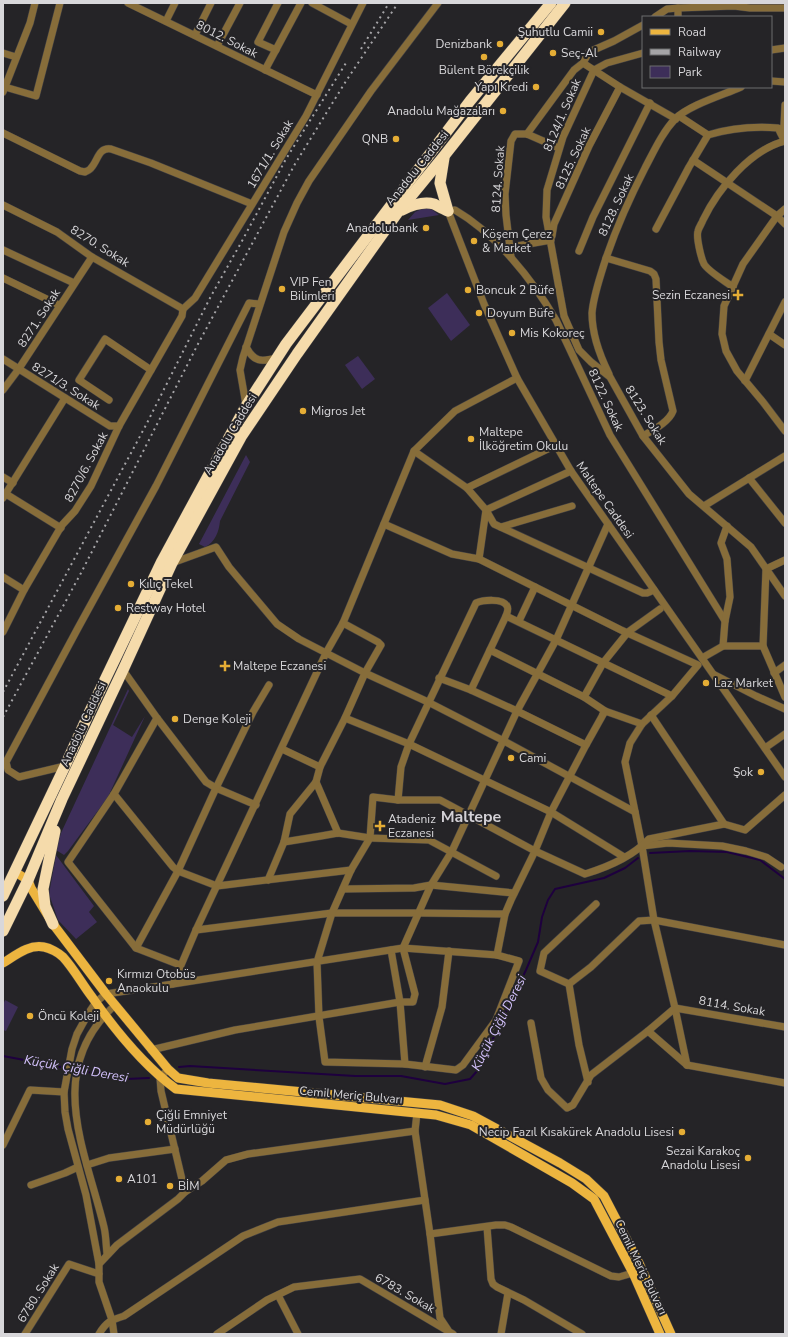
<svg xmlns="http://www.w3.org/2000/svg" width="788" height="1337" viewBox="0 0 788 1337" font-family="'Nunito Sans',sans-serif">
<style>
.green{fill:#3d2e59}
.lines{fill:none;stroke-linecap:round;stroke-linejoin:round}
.stream{stroke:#1e003e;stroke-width:2}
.minor-casing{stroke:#424144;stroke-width:8}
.major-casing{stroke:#424144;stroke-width:10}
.highway-casing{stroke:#424144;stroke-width:12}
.minor{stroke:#876d3a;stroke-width:7}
.major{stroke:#edb53f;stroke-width:9}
.highway{stroke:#f5dbab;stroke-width:11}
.rail{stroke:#a5a4a7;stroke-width:2;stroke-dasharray:2 4;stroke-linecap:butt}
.poi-dot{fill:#e5ad35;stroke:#252427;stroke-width:1.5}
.labels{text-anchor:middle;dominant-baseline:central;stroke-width:4;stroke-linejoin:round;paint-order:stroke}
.poi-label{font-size:12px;fill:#d8d7da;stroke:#252427;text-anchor:start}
.street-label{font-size:12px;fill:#d8d7da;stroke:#252427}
.water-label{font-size:13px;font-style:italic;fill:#d3c1fc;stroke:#252427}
.district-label{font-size:16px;font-weight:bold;fill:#d3d1d6;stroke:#252427}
</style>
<rect width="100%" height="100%" fill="#252427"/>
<g class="green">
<path d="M424,208h6l9,7 -31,5 7,-8z"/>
<path d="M447,293l23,32 -19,16 -23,-33z"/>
<path d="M358,356l17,23 -13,10 -17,-24z"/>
<path d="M246,455l4,7 -30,59c-1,11 -5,21 -15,26l-6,-3z"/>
<path d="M128,689l1,2 -16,34 19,12 13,-21 -37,81 -40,54 -4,4 -8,-5 5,-17z"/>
<path d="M56,855l38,51 -5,6 8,10 -21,17 -18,-19 -9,-26z"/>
<path d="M5,1000l13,7 -12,24 -3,-1v-25z"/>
</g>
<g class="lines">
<g class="stream">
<path d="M650,853l40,-2 37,1 33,8 25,19"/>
<path d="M3,1056l64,12"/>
<path d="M179,1067l11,-1 165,10h46l44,8 25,-5 8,-9 48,-100 12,-28 4,-25 6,-17 7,-11 49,-11 21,-10 13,-10"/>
<path d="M71,1069l55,10 23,-1"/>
</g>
<defs>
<g id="minor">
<path d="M128,3l189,92"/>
<path d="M312,3l39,21"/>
<path d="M655,17l12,-8 11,-1 56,-2 16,2h35"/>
<path d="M678,17v-9"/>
<path d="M166,21l9,-18"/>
<path d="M195,35l16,-32"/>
<path d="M217,46l23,-43"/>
<path d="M276,50l-18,-8 20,-39"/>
<path d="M771,50l14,-2"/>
<path d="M3,53l13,4"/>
<path d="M643,53l-36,10 -13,7 -31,67 -16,53 -1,27 18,99 15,34 12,12 19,15 33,59 46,58 62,53 34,49"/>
<path d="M583,63l37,24 56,32"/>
<path d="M265,70l36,-67"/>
<path d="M771,81l14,1"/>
<path d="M5,87l31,9 24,-93"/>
<path d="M3,92l27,-69 5,-20"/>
<path d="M679,116l29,19"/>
<path d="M3,133l77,38 5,1c2,-1 5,-2 6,-4 7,-7 7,-21 20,-19l40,14 101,41"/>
<path d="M781,133l3,-8 1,-20"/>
<path d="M527,134l32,14"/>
<path d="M693,160l84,56 8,8"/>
<path d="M3,205l54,27 35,25 91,52"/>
<path d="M785,209l-8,7 -34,48 -19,42 -2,28 4,17 11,20 26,31 22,29"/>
<path d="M656,229l33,-62 19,-32c23,-7 46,-9 70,-7l5,10v3"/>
<path d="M552,236l2,-12 35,-78 31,-59"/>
<path d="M506,248l45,-8"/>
<path d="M3,250l71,33"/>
<path d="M579,251l14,-34 57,-114"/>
<path d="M511,257l-5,-42 -1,-21 6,-53 4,-7h12l47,-64 9,-7 6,-11 25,-11 29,-16"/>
<path d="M606,258l44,13 4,3 2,5 3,63 2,18 12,51c-4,11 -20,19 -30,25"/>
<path d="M3,278l56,27"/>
<path d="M733,287c-8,-6 -24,-15 -29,-23 -3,-6 -8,-27 -6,-33 1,-4 4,-8 5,-11 15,-31 47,-70 82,-79"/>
<path d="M183,309l12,-11 111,-182 57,-113"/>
<path d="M769,334l16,11"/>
<path d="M246,347c8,15 15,15 30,11"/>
<path d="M3,359l107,67h9"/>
<path d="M609,374c-9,-18 -17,-41 -17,-61 1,-13 5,-26 9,-39 11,-37 26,-71 44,-106 9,-17 17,-35 30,-49 14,-14 48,-24 66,-32"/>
<path d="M745,381l40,-79"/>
<path d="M3,390l15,-20 74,-113"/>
<path d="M109,400l-30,-20 26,-41 46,31"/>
<path d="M246,405l-6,-35 3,-13 41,-125 13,-29 12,-22 62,-90 67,-88"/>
<path d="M414,451l53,37 19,22 8,14 149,69h4l7,-3"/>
<path d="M3,477l10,6"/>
<path d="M749,478l36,45"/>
<path d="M467,488l89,-43"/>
<path d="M6,494l55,34"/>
<path d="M3,498l62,-100"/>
<path d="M704,506l81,-50"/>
<path d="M384,524l68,30 27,5 7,-49 85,-39"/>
<path d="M501,527l71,-21"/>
<path d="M479,559l142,71 77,35 -26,31 -30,28 -12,19 -5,19 17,84 12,74 21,88 12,57"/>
<path d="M172,563l44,-16 13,20 48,57 22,15 66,34 63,29 76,39 131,71"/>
<path d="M3,577l21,13"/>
<path d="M519,621l16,-34"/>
<path d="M725,621l-115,-186 -54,-115c-24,-41 -60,-86 -101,-110l-7,1 36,93 33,74 54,93 214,306"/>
<path d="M3,632l21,-42 38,-65 13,-14 16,-25 28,-60 63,-110 1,-7"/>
<path d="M723,646l2,-25 5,-24 -3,-38 -6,-16 6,-17"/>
<path d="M763,646l22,51"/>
<path d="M490,650l94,47 21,14 -19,34 -35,67 -16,39 -24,49 -6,14 -8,41"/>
<path d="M702,658l21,-12h40l3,-77 19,-9"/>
<path d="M123,670l34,48 49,64 10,6 40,17"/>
<path d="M774,673l11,-8"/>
<path d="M715,675l41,21 29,13"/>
<path d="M439,678l32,12 46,21 69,34"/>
<path d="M471,690l35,-74 166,80"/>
<path d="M584,697l19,-34 25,-31 32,-23"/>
<path d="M603,714l2,-3 37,13"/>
<path d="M651,715l73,109 21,6 40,-35"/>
<path d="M157,718l-43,76 -46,68 68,86 44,17"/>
<path d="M345,718l64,26 142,68 73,45"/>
<path d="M765,748l20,-14"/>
<path d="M282,749l38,18"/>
<path d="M65,766l-46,11 -11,-7 -2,-8 72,-134 78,-142 93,-183 10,1"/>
<path d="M316,782l22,51"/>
<path d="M114,794l59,73 5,4 39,15 134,-16"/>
<path d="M398,800l3,-33 8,-23 67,-141c7,-3 27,-5 31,3 2,3 0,7 -1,10"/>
<path d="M284,842l37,-6 17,-3 32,5 59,2 67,36"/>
<path d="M642,846l26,-3 54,3 24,5 20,6 15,10"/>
<path d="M268,880l16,-38 6,-28 26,-32 4,-15 25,-49 20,-45 16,-28 -3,-3 -35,-19"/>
<path d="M343,889l71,-1 17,-3 83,8"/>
<path d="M196,930l136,-17h87l86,1"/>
<path d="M136,948l42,-77 38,-83 37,-76 16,-27"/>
<path d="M391,950l9,52 5,62"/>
<path d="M173,984l230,-36 94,7 22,6 -23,59 -33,45 -7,5 -51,-6 -80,-2 -6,-45 -2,-55 15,-49 19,-43 19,-32 3,-41 25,3h42l95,51 50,23c23,-7 48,-18 64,-35l75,-15"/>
<path d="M569,984l22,-17 48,-46 15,-1 131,25"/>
<path d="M569,984l-29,-13 4,-18 52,-49"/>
<path d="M569,984l10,61 9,37"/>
<path d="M531,1023l10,55 7,12 19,18 6,-3 18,-30 57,-44 39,34"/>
<path d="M648,1031l27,-23 110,19"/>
<path d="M151,1050l84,-20 165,-28h13l2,-8 -12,-46 28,-63 21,-34 65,-140 39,-71 52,-116"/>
<path d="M687,1065l98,18"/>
<path d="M425,1067l17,-60 7,-56"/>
<path d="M417,1113l-2,18 15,103 10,84 8,12"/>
<path d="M3,1145l27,-55 34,2"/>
<path d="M87,1165l22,-7 66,-9"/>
<path d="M31,1185l34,-12 13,-6"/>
<path d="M185,1192l17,-11 24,-21 22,-6 167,-23"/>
<path d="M487,1227l4,52 2,5 4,3 27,13 58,34"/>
<path d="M430,1234l66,-9h9l6,2 100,49 8,1 14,-4"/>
<path d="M107,1254c-1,-9 -1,-19 -3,-27 -19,-78 -60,-157 11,-222"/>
<path d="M99,1264l-13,-69 -18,-66 -3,-17 -1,-20 8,-43 5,-15 11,-20 8,-12 10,-8 67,-10 23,-54 130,-277 17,-30 71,-172 41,-40 62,-33"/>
<path d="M278,1295l20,39"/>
<path d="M25,1334l44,-70 30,10"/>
<path d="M99,1334c7,-12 12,-14 25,-18l119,-80 35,-14 147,-22"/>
<path d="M114,1334l-2,-14 -13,-38v-18l18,-19 61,-46 7,-7 -24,-101 -1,-13 8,-9"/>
<path d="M217,1334l50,-34 27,-13 66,-8 93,55"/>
<path d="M501,1334l7,-41"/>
</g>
<g id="major">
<path d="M15,872l13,8 3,8 22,36 53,70 62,75 10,9 30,5 232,22 33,11 87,47 26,16 18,17 35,67 32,71"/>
<path d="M3,963c13,-8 26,-19 41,-16 6,1 15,6 19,10 11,12 19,27 29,40 23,33 51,68 84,92l260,26 35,10 101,58 22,16 39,74 27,61"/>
</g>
<g id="highway">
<path d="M444,158l-4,25 8,28"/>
<path d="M402,210c10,-5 21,-9 32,-6 4,2 9,5 14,7"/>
<path d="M3,896l62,-130 25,-55 72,-150 84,-155 40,-62 184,-243 81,-98"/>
<path d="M53,924l-8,-18 -2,-17 12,-58"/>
<path d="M3,931l25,-51 34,-81 61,-129 49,-107 69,-126 56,-83 101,-142 46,-56 121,-153"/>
</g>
</defs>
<use href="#minor" class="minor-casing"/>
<use href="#major" class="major-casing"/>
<use href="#highway" class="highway-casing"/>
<use href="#minor" class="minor"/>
<use href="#major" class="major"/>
<use href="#highway" class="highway"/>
<g class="rail">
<path d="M361,49l28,-46"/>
<path d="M3,692l143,-267 65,-129 31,-55 44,-82 60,-96"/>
<path d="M3,717l78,-144 117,-229 97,-180 51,-83 52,-78"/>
</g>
</g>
<g class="poi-dot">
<circle cx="601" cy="32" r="4"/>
<circle cx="500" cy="44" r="4"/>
<circle cx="553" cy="53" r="4"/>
<circle cx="484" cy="57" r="4"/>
<circle cx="536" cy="87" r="4"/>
<circle cx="503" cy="111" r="4"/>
<circle cx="396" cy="139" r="4"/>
<circle cx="426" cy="228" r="4"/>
<circle cx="474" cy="241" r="4"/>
<circle cx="282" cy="289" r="4"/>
<circle cx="468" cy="290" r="4"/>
<path d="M736 289h4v4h4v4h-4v4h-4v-4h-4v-4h4z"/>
<circle cx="479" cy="313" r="4"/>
<circle cx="512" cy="333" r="4"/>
<circle cx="303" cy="411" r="4"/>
<circle cx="471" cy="439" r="4"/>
<circle cx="131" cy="584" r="4"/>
<circle cx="118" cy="608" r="4"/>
<path d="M223 660h4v4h4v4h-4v4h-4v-4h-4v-4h4z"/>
<circle cx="706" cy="683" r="4"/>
<circle cx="175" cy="719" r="4"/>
<circle cx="511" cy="758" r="4"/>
<circle cx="761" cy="772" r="4"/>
<path d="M378 820h4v4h4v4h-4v4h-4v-4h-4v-4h4z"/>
<circle cx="109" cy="981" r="4"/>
<circle cx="30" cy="1016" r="4"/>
<circle cx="148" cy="1122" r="4"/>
<circle cx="682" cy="1132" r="4"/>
<circle cx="748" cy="1158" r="4"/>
<circle cx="119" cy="1179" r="4"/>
<circle cx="170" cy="1186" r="4"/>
</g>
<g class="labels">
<g class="poi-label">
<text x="593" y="32" text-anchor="end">Şuhutlu Camii</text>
<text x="492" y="44" text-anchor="end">Denizbank</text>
<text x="561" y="53">Seç-Al</text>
<text x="484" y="70" text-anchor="middle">Bülent Börekçilik</text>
<text x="528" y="87" text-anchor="end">Yapı Kredi</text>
<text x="495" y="111" text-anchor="end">Anadolu Mağazaları</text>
<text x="388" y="139" text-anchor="end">QNB</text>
<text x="418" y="228" text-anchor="end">Anadolubank</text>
<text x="482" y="234">Köşem Çerez<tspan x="482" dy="14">&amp; Market</tspan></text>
<text x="290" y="282">VIP Fen<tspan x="290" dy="14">Bilimleri</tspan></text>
<text x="476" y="290">Boncuk 2 Büfe</text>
<text x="730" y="295" text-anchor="end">Sezin Eczanesi</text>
<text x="487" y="313">Doyum Büfe</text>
<text x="520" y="333">Mis Kokoreç</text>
<text x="311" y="411">Migros Jet</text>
<text x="479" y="432">Maltepe<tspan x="479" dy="14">İlköğretim Okulu</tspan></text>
<text x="139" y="584">Kılıç Tekel</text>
<text x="126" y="608">Restway Hotel</text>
<text x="233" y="666">Maltepe Eczanesi</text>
<text x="714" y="683">Laz Market</text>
<text x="183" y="719">Denge Koleji</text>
<text x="519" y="758">Cami</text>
<text x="753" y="772" text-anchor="end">Şok</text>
<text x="388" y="819">Atadeniz<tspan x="388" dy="14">Eczanesi</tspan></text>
<text x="117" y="974">Kırmızı Otobüs<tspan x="117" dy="14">Anaokulu</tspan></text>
<text x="38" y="1016">Öncü Koleji</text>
<text x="156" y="1115">Çiğli Emniyet<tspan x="156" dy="14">Müdürlüğü</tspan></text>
<text x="674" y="1132" text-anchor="end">Necip Fazıl Kısakürek Anadolu Lisesi</text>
<text x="740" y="1151" text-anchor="end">Sezai Karakoç<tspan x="740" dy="14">Anadolu Lisesi</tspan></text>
<text x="127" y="1179">A101</text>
<text x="178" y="1186">BİM</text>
</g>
<g class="street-label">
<text transform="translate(227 39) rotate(27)">8012. Sokak</text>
<text transform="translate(562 115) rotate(-67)">8124/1. Sokak</text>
<text transform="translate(270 154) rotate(-59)">1671/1. Sokak</text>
<text transform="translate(573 158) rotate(-65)">8125. Sokak</text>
<text transform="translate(417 168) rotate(-51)">Anadolu Caddesi</text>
<text transform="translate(498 179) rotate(-86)">8124. Sokak</text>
<text transform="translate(616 205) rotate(-65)">8128. Sokak</text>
<text transform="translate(100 246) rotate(32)">8270. Sokak</text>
<text transform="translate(39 318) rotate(-57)">8271. Sokak</text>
<text transform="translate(66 386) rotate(32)">8271/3. Sokak</text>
<text transform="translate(606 400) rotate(65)">8122. Sokak</text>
<text transform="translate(646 415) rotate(58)">8123. Sokak</text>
<text transform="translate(230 434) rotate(-59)">Anadolu Caddesi</text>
<text transform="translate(86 467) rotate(-62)">8270/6. Sokak</text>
<text transform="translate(605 500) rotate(55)">Maltepe Caddesi</text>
<text transform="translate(83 724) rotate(-65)">Anadolu Caddesi</text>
<text transform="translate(732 1006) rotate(10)">8114. Sokak</text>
<text transform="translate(351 1095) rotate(5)">Cemil Meriç Bulvarı</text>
<text transform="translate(641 1267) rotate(64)">Cemil Meriç Bulvarı</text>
<text transform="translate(38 1293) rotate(-58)">6780. Sokak</text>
<text transform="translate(405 1293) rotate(30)">6783. Sokak</text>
</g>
<g class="water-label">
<text transform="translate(499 1023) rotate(-63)">Küçük Çiğli Deresi</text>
<text transform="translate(76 1069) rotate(10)">Küçük Çiğli Deresi</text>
</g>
<g class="district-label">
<text x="471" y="817">Maltepe</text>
</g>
</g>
<rect width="788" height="1337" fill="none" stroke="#d8d7da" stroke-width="8"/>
<rect x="642" y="16" width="130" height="72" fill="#252427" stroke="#6d6c6f"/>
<rect x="650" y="29" width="20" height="6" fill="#edb53f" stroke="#6d6c6f"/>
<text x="678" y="36" font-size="12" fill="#d8d7da">Road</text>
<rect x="650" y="49" width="20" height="6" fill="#a5a4a7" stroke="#6d6c6f"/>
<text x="678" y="56" font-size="12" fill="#d8d7da">Railway</text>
<rect x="650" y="66" width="20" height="12" fill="#3d2e59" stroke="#6d6c6f"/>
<text x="678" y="76" font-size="12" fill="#d8d7da">Park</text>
</svg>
